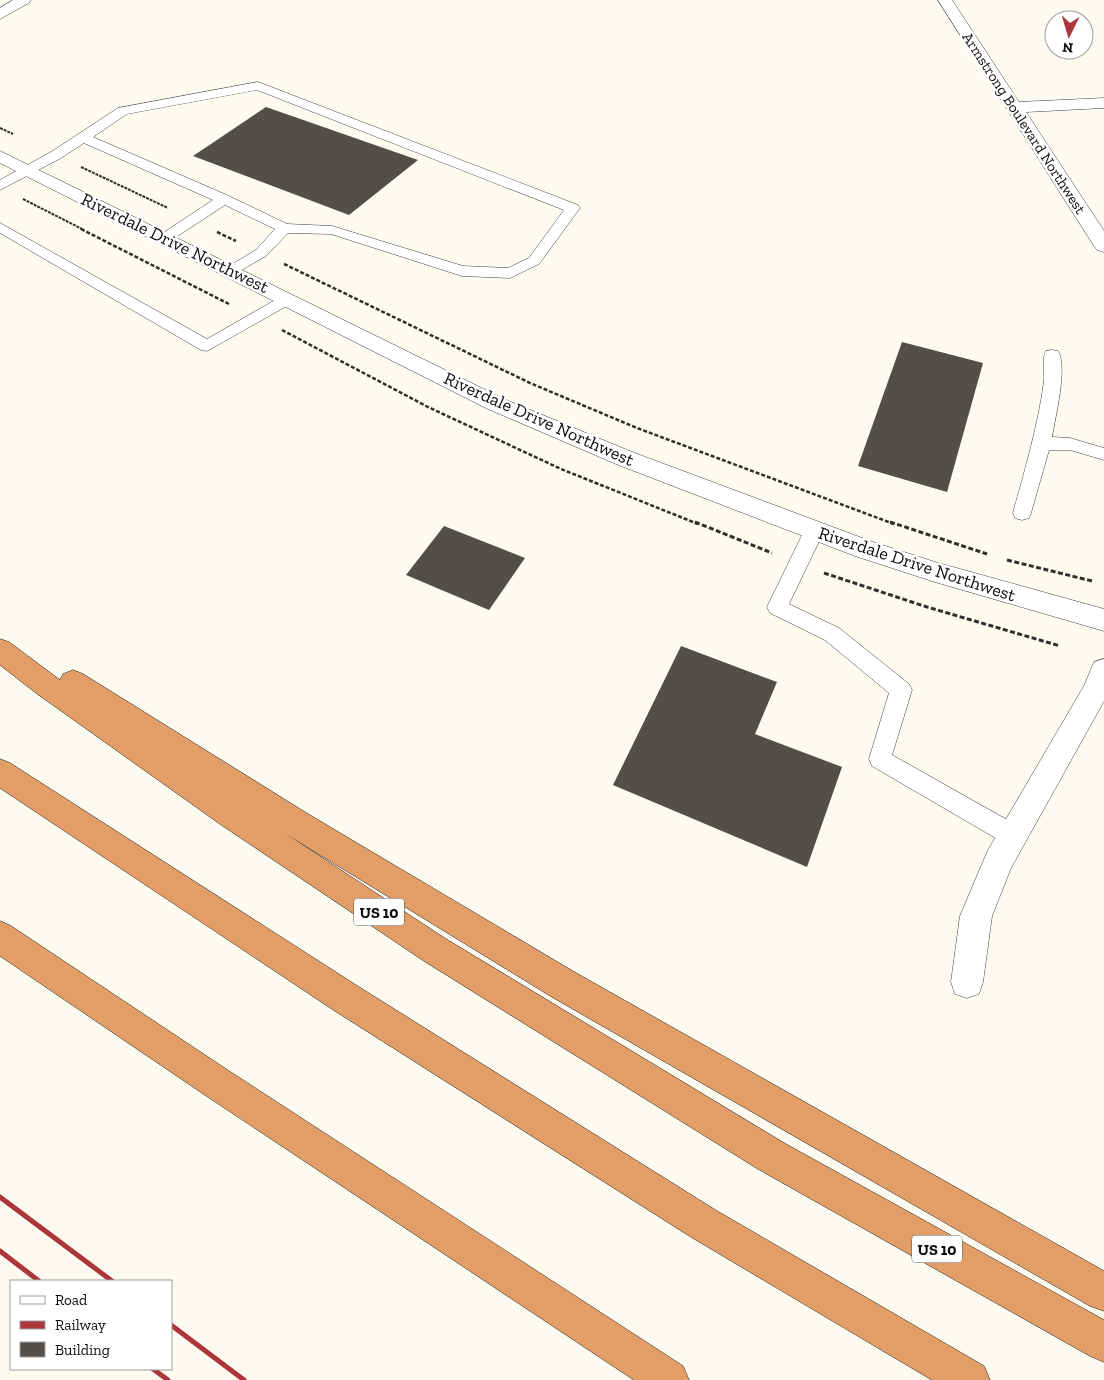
<svg xmlns="http://www.w3.org/2000/svg" width="1104" height="1380" viewBox="0 0 1104 1380" font-family="'Zilla Slab',serif">
<style>
.building{fill:#544e4b}
.lines{fill:none;stroke-linecap:round;stroke-linejoin:round}
.service-casing{stroke:#404040;stroke-width:1}
.minor-casing{stroke:#404040;stroke-width:1}
.tertiary-casing{stroke:#404040;stroke-width:1}
.motorway-casing{stroke:#1e1e1e;stroke-width:1}
.path-far2{stroke:#2f2f2f;stroke-width:2;stroke-dasharray:3 1;stroke-linecap:butt}
.path-far1{stroke:#2f2f2f;stroke-width:2.5;stroke-dasharray:4 2;stroke-linecap:butt}
.path{stroke:#2f2f2f;stroke-width:3;stroke-dasharray:5 2.5;stroke-linecap:butt}
.service{fill:#fff;fill-rule:evenodd}
.minor{fill:#fff;fill-rule:evenodd}
.tertiary{fill:#fff;fill-rule:evenodd}
.motorway{fill:#e39e67;fill-rule:evenodd}
.rail{stroke:#ac363c;stroke-width:5}
.labels{text-anchor:middle;dominant-baseline:central;stroke-width:5;stroke-linejoin:round;paint-order:stroke}
.far-street-label{font-size:15px;fill:#0d0d0d;stroke:#fff}
.shield{fill:#fff;stroke:#565656;stroke-width:1}
.shield-label{font-size:16px;font-weight:bold;fill:#0d0d0d}
.street-label{font-size:18px;fill:#0d0d0d;stroke:#fff}
</style>
<rect width="100%" height="100%" fill="#fdfaef"/>
<g class="building">
<path d="M266,107l152,53 -69,55 -156,-59z"/>
<path d="M902,342l81,21 -36,129 -89,-26z"/>
<path d="M444,526l81,32 -36,52 -83,-35z"/>
<path d="M681,646l96,36 -22,52 87,33 -35,100 -194,-82z"/>
</g>
<g class="lines">
<defs>
<g id="service">
<path d="M258,82l320,123 2,3 -41,56 -29,14 -48,-2 -131,-42 -43,-1 -22,23 -35,20 -5,-2 -3,-3 3,-3 30,-18 19,-21 -50,-24 -55,36h-10l-2,-3 2,-3 53,-35 -129,-57 -23,15 -61,32v-10l51,-28 67,-44zM257,90l307,120 -35,48 -21,10 -45,-2 -131,-40 -45,-2 -58,-28 -136,-59 34,-23z"/>
<path d="M0,223l207,116 75,-43h12l2,3 -2,3 -87,49 -6,-1 -201,-117z"/>
<path d="M1052,350l6,1c10,16 -3,67 -6,86l18,1 34,10v12l-34,-10h-21l-18,63 -2,5 -7,2 -7,-2 -2,-5c12,-44 25,-87 31,-132 1,-9 -3,-21 2,-30z"/>
<path d="M814,524l7,2 3,5 -35,73 50,24 70,56 3,6 -20,65 128,72 4,8 -4,8 -8,3 -8,-3 -132,-77 -3,-7 20,-66 -64,-53 -55,-27 -3,-6 37,-76 3,-5z"/>
</g>
<g id="minor">
<path d="M13,0h18l-2,3 -29,16v-11z"/>
<path d="M938,0h14l67,102 85,-4v10l-78,4 78,119v21l-7,-2 -3,-4z"/>
<path d="M1104,659v42l-93,167 -19,48 -9,66 -4,12 -12,4 -12,-4 -4,-12 9,-66 28,-66 96,-164 10,-24z"/>
</g>
<path id="tertiary" d="M0,151l504,248 128,53 241,90 62,20 169,47v22l-169,-49 -80,-26 -239,-92 -128,-55 -488,-246z"/>
<g id="motorway">
<path d="M0,639l9,3 51,38 3,-6 10,-4 10,4 225,140 268,159 528,298v40l-14,-5 -538,-309 -266,-163 160,105 338,204 320,177v42l-14,-6 -332,-187 -334,-208 -204,-137 -184,-131 -36,-28z"/>
<path d="M0,759l10,4 349,224 358,224 267,155 6,14h-58l-241,-143 -356,-226 -335,-223z"/>
<path d="M0,921l11,5 218,145 454,295 6,14h-55l-429,-285 -205,-139z"/>
</g>
</defs>
<use href="#service" class="service-casing"/>
<use href="#minor" class="minor-casing"/>
<use href="#tertiary" class="tertiary-casing"/>
<use href="#motorway" class="motorway-casing"/>
<g class="path-far2">
<path d="M0,128l13,6"/>
<path d="M81,167l87,41"/>
<path d="M23,199l61,31"/>
</g>
<g class="path-far1">
<path d="M81,229l148,75"/>
<path d="M217,232l19,9"/>
<path d="M284,264l246,119 107,45 257,96"/>
<path d="M282,330l146,77 133,62 137,55"/>
</g>
<g class="path">
<path d="M695,522l77,31"/>
<path d="M890,522l97,32"/>
<path d="M1007,560l85,21"/>
<path d="M824,573l103,34 133,39"/>
</g>
<use href="#service" class="service"/>
<use href="#minor" class="minor"/>
<use href="#tertiary" class="tertiary"/>
<use href="#motorway" class="motorway"/>
<g class="rail">
<path d="M0,1197l112,84"/>
<path d="M0,1251l39,30"/>
<path d="M171,1325l73,55"/>
<path d="M153,1369l15,11"/>
</g>
</g>
<g class="labels">
<g class="far-street-label">
<text transform="translate(1024 123) rotate(57)">Armstrong Boulevard Northwest</text>
</g>
<g class="shield">
<rect x="354" y="898.5" width="50" height="27" rx="4"/>
<rect x="912" y="1235.5" width="50" height="27" rx="4"/>
</g>
<g class="shield-label">
<text x="379" y="912">US 10</text>
<text x="937" y="1249">US 10</text>
</g>
<g class="street-label">
<text transform="translate(175 243) rotate(26)">Riverdale Drive Northwest</text>
<text transform="translate(539 419) rotate(24)">Riverdale Drive Northwest</text>
<text transform="translate(917 564) rotate(18)">Riverdale Drive Northwest</text>
</g>
</g>
<rect x="10" y="1280" width="162" height="90" fill="#ffffff" stroke="#9e9e9e"/>
<rect x="20" y="1296" width="25" height="8" fill="#ffffff" stroke="#9e9e9e"/>
<text x="55" y="1305" font-size="15" fill="#0d0d0d">Road</text>
<rect x="20" y="1321" width="25" height="8" fill="#ac363c" stroke="#9e9e9e"/>
<text x="55" y="1330" font-size="15" fill="#0d0d0d">Railway</text>
<rect x="20" y="1342" width="25" height="15" fill="#544e4b" stroke="#9e9e9e"/>
<text x="55" y="1355" font-size="15" fill="#0d0d0d">Building</text>
<g transform="translate(1069 35) rotate(185)"><circle r="24" fill="#ffffff" stroke="#9e9e9e"/>
<path d="M0-4L9 19L0 12L-9 19Z" fill="#ac363c"/>
<text y="-8" font-size="14" font-weight="bold" text-anchor="middle" fill="#0d0d0d">N</text>
</g>
</svg>
